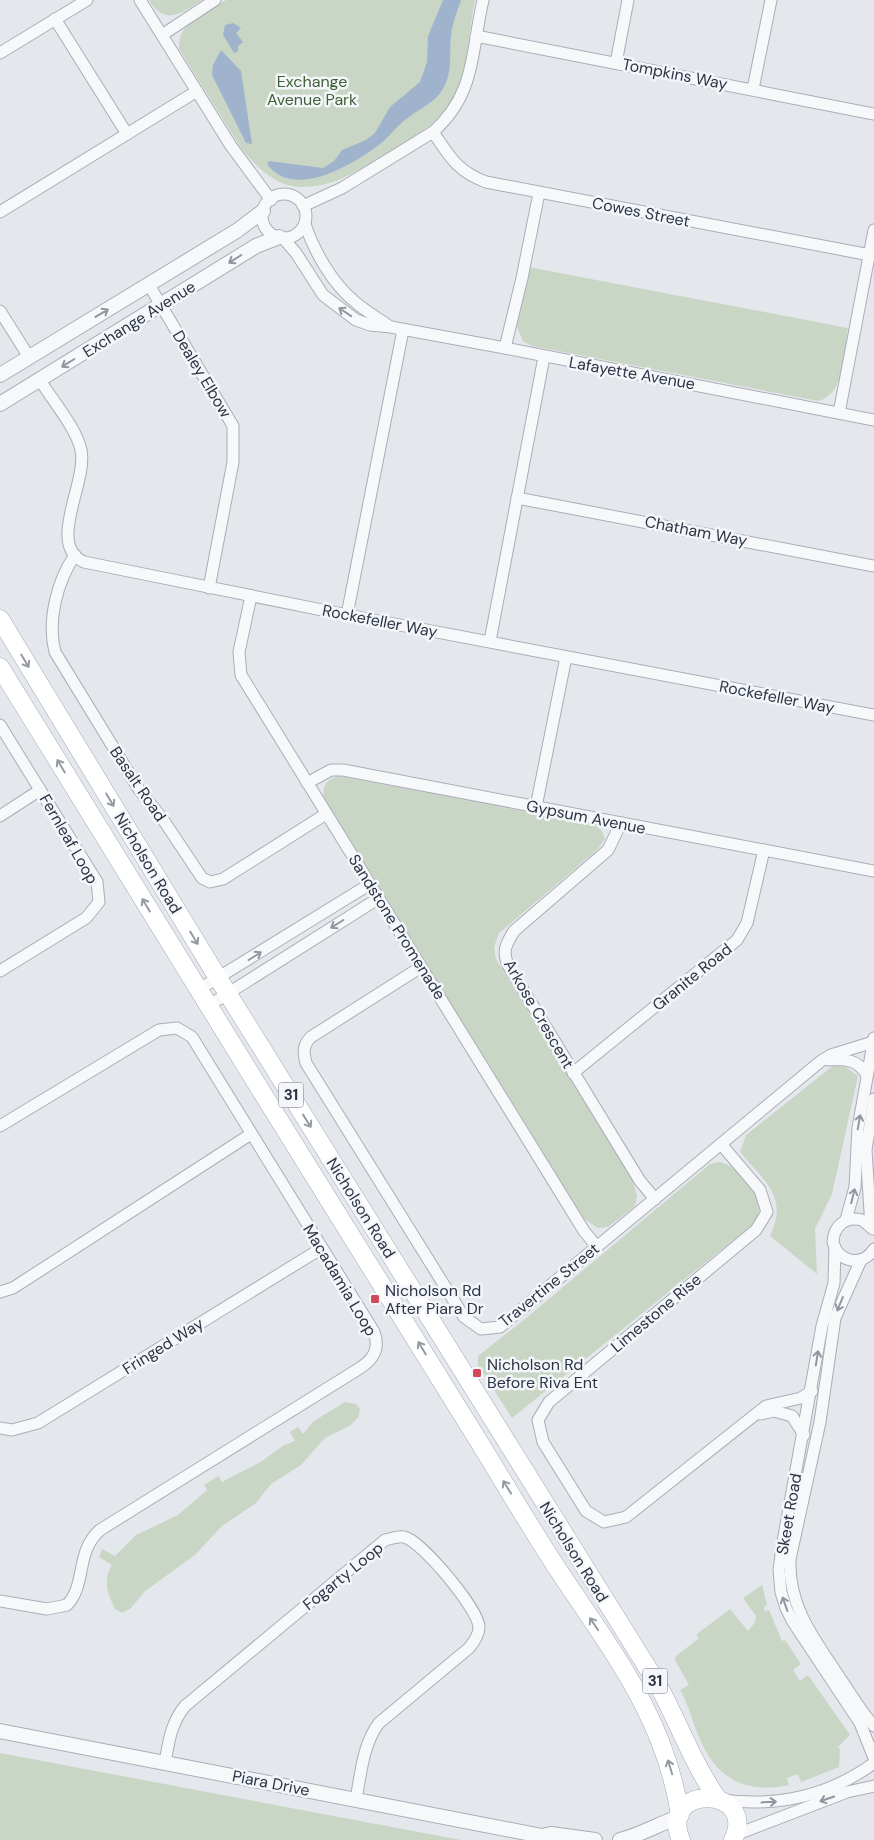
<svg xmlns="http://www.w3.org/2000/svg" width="874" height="1840" viewBox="0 0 874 1840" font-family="'DM Sans',sans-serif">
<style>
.green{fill:#c9d6c5}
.water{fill:#9fb4cc}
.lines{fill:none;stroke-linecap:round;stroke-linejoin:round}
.minor-casing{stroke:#a9aeb7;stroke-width:13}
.tertiary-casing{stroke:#a9aeb7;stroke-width:16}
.primary-casing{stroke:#a3abb8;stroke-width:19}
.minor{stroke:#f7f8fa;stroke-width:11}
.tertiary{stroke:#f7f8fa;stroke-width:14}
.primary{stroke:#fff;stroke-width:18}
.oneway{stroke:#9196a0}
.oneway2{stroke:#959aa2}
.poi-dot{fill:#d1495b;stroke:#f4f6f9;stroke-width:2}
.labels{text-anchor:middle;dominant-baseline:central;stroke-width:5;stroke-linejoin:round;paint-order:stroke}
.shield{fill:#f4f6f9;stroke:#676e7b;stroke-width:1}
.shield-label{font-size:15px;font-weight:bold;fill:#2b3445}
.street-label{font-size:16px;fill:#2b3445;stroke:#f4f6f9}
.park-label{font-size:16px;fill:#3f6138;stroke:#f4f6f9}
.poi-label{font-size:16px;fill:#2b3445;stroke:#f4f6f9;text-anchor:start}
</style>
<rect width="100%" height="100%" fill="#e4e7ec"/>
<g class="green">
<path d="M149,0h53c-20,13 -37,27 -53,0z"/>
<path d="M226,0h249c-6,28 -7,69 -19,94 -5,9 -14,20 -21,27 -18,16 -79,53 -102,61 -13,4 -31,7 -45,3 -19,-5 -35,-22 -47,-37l-62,-99c-2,-27 27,-37 47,-49z"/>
<path d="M528,267l320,61c-4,23 -3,67 -30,73l-286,-55 -9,-5 -6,-14z"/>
<path d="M339,776l256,49 7,6 3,8 -8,11 -98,83 -5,14 2,12 136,220 5,17 -2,10 -27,21 -10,1 -14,-9 -260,-420c-2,-13 2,-20 15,-23z"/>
<path d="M834,1065l12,2 12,9 -26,118 -17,35 2,45 -47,-38c19,-40 -6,-55 -30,-84l6,-17z"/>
<path d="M720,1162c18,4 40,30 39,49 -1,5 -4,10 -7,14l-240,193 -34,-53v-9l47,-37 185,-155z"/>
<path d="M345,1402l11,2 4,5 -1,7 -8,9 -26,13 -24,27 -30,19 -15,19 -34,23 -27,29 -50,36 -14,17 -9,5 -7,-4c-7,-15 -13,-29 -3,-44l-13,-8 3,-8 13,7 21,-21 42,-20 29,-25 -3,-5 14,-9 4,6 40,-21 22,-16 11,-4 -5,-9 8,-5 5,7 11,-13z"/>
<path d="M762,1585l5,20 -3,2 1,4 4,-1 13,31 3,-1 16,24 -8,6 7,11 8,-6 42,60 -12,12 2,2 -1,18 -38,15 -3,-8 -11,4 2,7c-47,10 -76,-9 -92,-53 -6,-14 -9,-29 -17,-42l9,-5 -14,-25 1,-4 22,-17 -1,-5 33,-25 18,22 7,-9 1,-6 -13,-18z"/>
<path d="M0,1753l16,3 445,84h-461z"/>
</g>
<g class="water">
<path d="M443,0h18c-3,9 -7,19 -9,29 -4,21 2,42 -9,60 -9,15 -25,20 -38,31 -9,7 -16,17 -25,24 -26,20 -86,57 -113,20l2,-3 54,7 11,-7 8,-11 24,-10 9,-7 15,-26 30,-25 7,-20 1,-26z"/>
<path d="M233,23l8,5 -5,5 7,9 -5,4v5l-4,2 -11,-18 2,-10z"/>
<path d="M221,50l20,21 11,73 -6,-1 -34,-68 1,-10z"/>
</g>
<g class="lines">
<defs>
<g id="minor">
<path d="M140,0l91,146 40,54"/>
<path d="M55,19l72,115"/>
<path d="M162,35l53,-35"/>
<path d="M476,36l398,78"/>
<path d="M0,53l87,-53"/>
<path d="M616,63l12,-63"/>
<path d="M753,89l18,-89"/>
<path d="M433,132c17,25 24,39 53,50l384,73"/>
<circle cx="284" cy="216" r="22"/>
<path d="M303,206l39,-18 91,-56c43,-38 38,-80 50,-132"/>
<path d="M0,212l197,-121"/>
<path d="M305,224c9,27 27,59 49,77 11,10 24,17 35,25"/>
<path d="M283,238l13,15 27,42 33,25 14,5 21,2 114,21 369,72"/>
<path d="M149,285l84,141v36l-24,126"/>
<path d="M0,311l29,46"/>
<path d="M505,348l17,-70 17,-85"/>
<path d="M40,380c12,20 37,49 41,70 7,32 -35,95 3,112l263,53 527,100"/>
<path d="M839,413l35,-183"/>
<path d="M517,498l357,68"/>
<path d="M75,555c-18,26 -28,66 -20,97l85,139 22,27 40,60 8,4 13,-3 103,-65"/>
<path d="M251,596l-12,56 2,23 343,556 13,16"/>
<path d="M347,615l56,-285"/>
<path d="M490,641l54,-284"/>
<path d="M0,725l97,157 2,20 -13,16 -86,53"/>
<path d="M307,783l24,-13h12l531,101"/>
<path d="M536,807l30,-150"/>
<path d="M0,816l40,-26"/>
<path d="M621,823l-13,27 -94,81c-8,13 -12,20 -6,34l132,216 15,18"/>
<path d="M421,967l-110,70c-8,8 -8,15 -5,26l158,254 17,12 19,-2 321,-266 10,-6 42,-13"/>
<path d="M198,990l172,-106"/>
<path d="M208,1006l171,-108"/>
<path d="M828,1060c18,-1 29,-1 39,15"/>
<path d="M573,1073l164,-133 10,-17 17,-73"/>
<path d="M0,1126l159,-96 18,-2 15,9 182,295c6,16 0,27 -14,36l-260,162c-25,22 -13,54 -33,75l-20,4 -47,-8"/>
<path d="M721,1144l39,46 7,22 -11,18 -207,172 -11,18 5,22 43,69 18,11 22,-5 140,-111 35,-8 11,-7"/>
<path d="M846,1220l9,-33 3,-59 16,-90"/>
<path d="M871,1227l-5,-77 8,-51"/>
<path d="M873,1229l-11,-9c-16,-4 -28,5 -29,22 5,21 30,25 41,7"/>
<path d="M835,1248l-1,35 -12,43 -40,221 -3,23 2,22 5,16 7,14 67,101 14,35"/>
<path d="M861,1260l-26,58 -15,104 -30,137c-2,48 25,81 50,119 11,16 21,34 34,48"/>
<path d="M0,1292l13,-4 238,-154"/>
<path d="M760,1414l14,-3 18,5 12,19"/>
<path d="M0,1428l12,2 26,-7 284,-175"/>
<path d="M165,1762c4,-21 6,-39 20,-56l200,-166c5,-1 14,-4 19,-3 17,3 75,73 75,90 0,8 -5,15 -10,21l-90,75c-16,21 -18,50 -23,76"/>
<path d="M722,1800c55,7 107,-4 152,-37"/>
<path d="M735,1835l112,-43 27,-6"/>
</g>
<g id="tertiary">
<path d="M0,375l238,-145 25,-19"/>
<path d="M0,404l256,-158 23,-9"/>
<path d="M0,1731l542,105 9,-2 44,6"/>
<path d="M620,1840c21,-5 38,-16 59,-23"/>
</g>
<g id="primary">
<path d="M0,619l218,359 439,705c21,38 35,79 60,115"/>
<path d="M0,667c153,250 308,500 463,749 31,49 60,100 92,149 53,81 110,150 125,250"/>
<path d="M681,1840c-24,-57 78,-54 52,0"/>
</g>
</defs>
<use href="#minor" class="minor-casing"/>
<use href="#tertiary" class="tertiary-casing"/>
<use href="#primary" class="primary-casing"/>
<use href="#minor" class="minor"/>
<use href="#tertiary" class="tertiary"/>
<use href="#primary" class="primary"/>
</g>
<defs><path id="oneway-shaft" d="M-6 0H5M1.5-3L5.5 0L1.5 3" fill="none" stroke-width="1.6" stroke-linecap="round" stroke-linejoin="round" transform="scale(1.25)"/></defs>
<g class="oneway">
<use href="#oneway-shaft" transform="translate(235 259) rotate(148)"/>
<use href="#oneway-shaft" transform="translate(345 312) rotate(-146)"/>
<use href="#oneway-shaft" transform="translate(102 313) rotate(-31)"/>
<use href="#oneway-shaft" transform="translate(68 363) rotate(148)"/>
<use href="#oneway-shaft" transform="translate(337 924) rotate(148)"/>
<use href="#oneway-shaft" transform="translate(255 956) rotate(-32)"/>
<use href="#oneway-shaft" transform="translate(859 1122) rotate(-80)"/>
<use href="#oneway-shaft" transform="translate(853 1196) rotate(-76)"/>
<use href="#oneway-shaft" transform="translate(840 1304) rotate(112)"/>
<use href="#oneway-shaft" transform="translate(817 1358) rotate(-81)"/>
<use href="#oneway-shaft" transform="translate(785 1604) rotate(-109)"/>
<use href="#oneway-shaft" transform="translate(827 1799) rotate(161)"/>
<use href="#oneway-shaft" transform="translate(769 1802) rotate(-3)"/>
</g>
<g class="oneway2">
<use href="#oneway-shaft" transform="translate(25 661) rotate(59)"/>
<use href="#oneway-shaft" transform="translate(61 766) rotate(-121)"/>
<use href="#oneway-shaft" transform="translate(110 800) rotate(59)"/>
<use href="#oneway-shaft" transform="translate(146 905) rotate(-121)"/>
<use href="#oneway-shaft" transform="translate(194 938) rotate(59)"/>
<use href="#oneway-shaft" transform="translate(307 1121) rotate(58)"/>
<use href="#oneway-shaft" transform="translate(422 1348) rotate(-121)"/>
<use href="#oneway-shaft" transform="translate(507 1487) rotate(-122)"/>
<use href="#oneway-shaft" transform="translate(594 1624) rotate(-124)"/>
<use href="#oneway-shaft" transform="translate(670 1767) rotate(-107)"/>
</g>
<g class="poi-dot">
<rect x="370" y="1294" width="10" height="10" rx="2.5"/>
<rect x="472" y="1368" width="10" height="10" rx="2.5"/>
</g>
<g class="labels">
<g class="shield">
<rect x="278.5" y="1082.5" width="25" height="25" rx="4"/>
<rect x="642.5" y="1668.5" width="25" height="25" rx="4"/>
</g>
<g class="shield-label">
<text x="291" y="1095">31</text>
<text x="655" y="1681">31</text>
</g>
<g class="street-label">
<text transform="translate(675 74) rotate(11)">Tompkins Way</text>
<text transform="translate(641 212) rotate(11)">Cowes Street</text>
<text transform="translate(139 319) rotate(-32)">Exchange Avenue</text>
<text transform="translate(632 373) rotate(10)">Lafayette Avenue</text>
<text transform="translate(202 374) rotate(59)">Dealey Elbow</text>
<text transform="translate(696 531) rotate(11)">Chatham Way</text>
<text transform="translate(380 621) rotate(11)">Rockefeller Way</text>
<text transform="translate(777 697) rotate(11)">Rockefeller Way</text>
<text transform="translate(138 784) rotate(56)">Basalt Road</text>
<text transform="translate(586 817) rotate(11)">Gypsum Avenue</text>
<text transform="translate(69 839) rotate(60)">Fernleaf Loop</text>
<text transform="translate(148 863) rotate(59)">Nicholson Road</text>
<text transform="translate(397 927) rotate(58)">Sandstone Promenade</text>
<text transform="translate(692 977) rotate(-39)">Granite Road</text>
<text transform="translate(539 1014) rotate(60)">Arkose Crescent</text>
<text transform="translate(361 1208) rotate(58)">Nicholson Road</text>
<text transform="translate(340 1280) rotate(59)">Macadamia Loop</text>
<text transform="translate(549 1285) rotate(-39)">Travertine Street</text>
<text transform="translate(656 1313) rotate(-40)">Limestone Rise</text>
<text transform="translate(163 1346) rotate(-32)">Fringed Way</text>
<text transform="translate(789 1514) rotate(-80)">Skeet Road</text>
<text transform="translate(574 1552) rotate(58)">Nicholson Road</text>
<text transform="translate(343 1576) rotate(-39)">Fogarty Loop</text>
<text transform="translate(271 1783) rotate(11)">Piara Drive</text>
</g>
<g class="park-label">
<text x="312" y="81">Exchange<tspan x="312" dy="18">Avenue Park</tspan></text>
</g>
<g class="poi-label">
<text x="385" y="1290">Nicholson Rd<tspan x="385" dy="18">After Piara Dr</tspan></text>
<text x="487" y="1364">Nicholson Rd<tspan x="487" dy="18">Before Riva Ent</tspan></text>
</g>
</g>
</svg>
